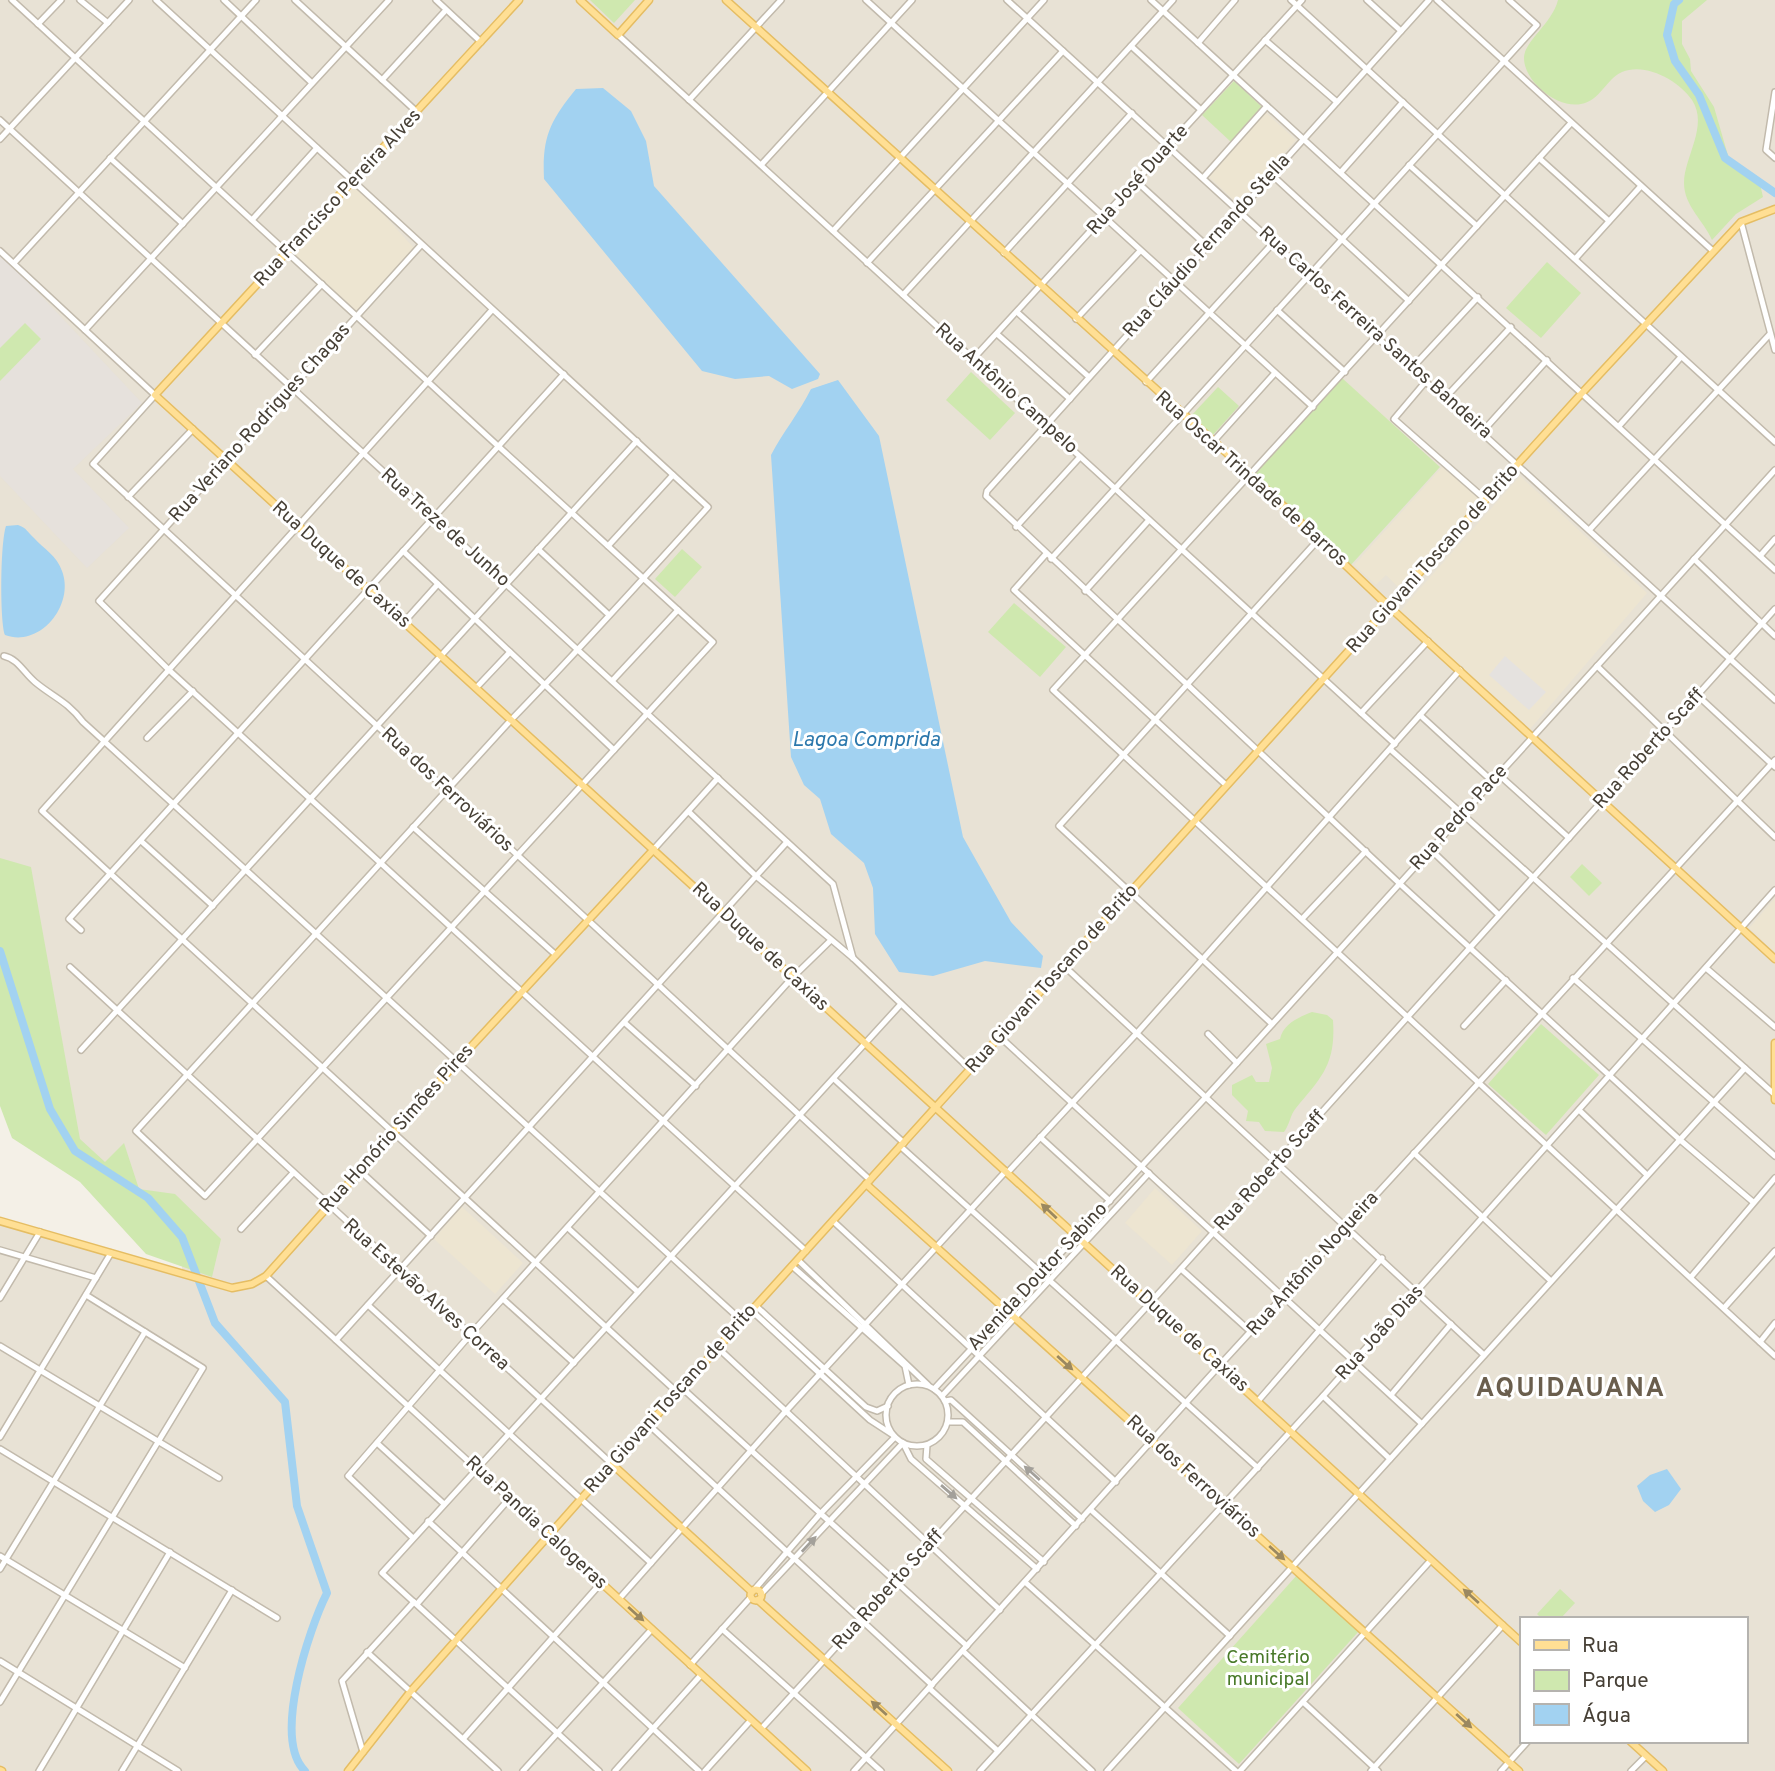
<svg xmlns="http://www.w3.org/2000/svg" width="1775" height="1771" viewBox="0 0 1775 1771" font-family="Overpass,sans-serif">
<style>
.residential{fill:#e8e2d5;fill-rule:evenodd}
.industrial{fill:#e6e1dc}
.education{fill:#ede5d1}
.green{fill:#cfe8af}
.parking{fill:#e5e2df}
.water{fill:#a2d2f1}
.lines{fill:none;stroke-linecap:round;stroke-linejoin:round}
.river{stroke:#a2d2f1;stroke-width:8}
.minor-casing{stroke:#c2baac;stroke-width:8}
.major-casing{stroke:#e5bd63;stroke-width:9}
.minor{stroke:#fff;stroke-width:5}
.major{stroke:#ffdf94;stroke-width:6}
.oneway{fill:#9a8860}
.oneway2{fill:#a3a09a}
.labels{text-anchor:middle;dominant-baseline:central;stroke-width:6;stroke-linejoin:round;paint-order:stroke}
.street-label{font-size:19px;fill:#474036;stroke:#fff}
.park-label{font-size:19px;fill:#487928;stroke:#fff}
.water-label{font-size:21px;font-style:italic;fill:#2c78ac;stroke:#fff}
.district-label{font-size:26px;font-weight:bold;letter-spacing:2px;fill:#6a5e4d;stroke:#fff}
</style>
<rect width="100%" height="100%" fill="#f4f0e7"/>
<path class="residential" d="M0,0h1775v1771h-1775v-550l182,51v-35l-107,-86 -75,-200zM1521,1619h224v122h-224z"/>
<path class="industrial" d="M0,252l142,151 -69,66 56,59 -42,40 -87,-92z"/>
<g class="education">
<path d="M1265,112l31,28 -58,64 -30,-28z"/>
<path d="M354,182l60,66 -58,64 -63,-58z"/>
<path d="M1442,467l38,32 -82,88 -12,-12 -10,10 -22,-20z"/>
<path d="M1520,476l127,117 -117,136 -130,-118z"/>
<path d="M1775,898v55l-26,-25z"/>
<path d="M1155,1188l47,43 -30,34 -47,-42z"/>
<path d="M462,1207l61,56 -28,31 -61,-55z"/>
</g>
<g class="green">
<path d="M590,0h45l-21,23z"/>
<path d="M1558,0h149l-25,21v23l8,15 1,12 23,36 15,52 9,10 22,15 3,13 -27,17 -24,26c-8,-19 -28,-34 -28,-57 0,-26 25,-57 8,-83 -13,-19 -46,-38 -70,-28 -16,7 -22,29 -41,32 -23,5 -57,-22 -57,-46 0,-17 28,-34 34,-58z"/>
<path d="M1234,81l28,26 -31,35 -29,-27z"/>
<path d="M1547,262l34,31 -40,45 -35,-30z"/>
<path d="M25,323l16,16 -41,42v-33z"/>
<path d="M971,372l44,41 -25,27 -44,-40z"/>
<path d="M1342,378l98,89 -90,99 -99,-91z"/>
<path d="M1218,387l21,19 -27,30 -22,-19z"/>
<path d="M682,549l20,18 -27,30 -20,-18z"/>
<path d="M1014,603l52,44 -26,30 -52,-45z"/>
<path d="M0,858l31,9 49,272 25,23 19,-19 15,46 36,5 46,45 -9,38 -66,-23 -66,-72 -68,-44 -12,-32z"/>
<path d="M1582,864l20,19 -13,13 -19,-19z"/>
<path d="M1312,1012l15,3 6,5c3,44 -11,57 -37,88 -6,7 -6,16 -12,24l-19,-1 -6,-9 -13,-1 2,-10 -16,-16v-10l20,-10 4,7h13l3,-14 -6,-24 14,-5c3,-15 19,-22 32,-27z"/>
<path d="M1541,1024l58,51 -53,60 -58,-51z"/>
<path d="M1297,1575l62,56 -120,133 -61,-56z"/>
<path d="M1560,1589l15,14 -15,16h-18l-5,-5z"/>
</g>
<path class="parking" d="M1505,656l41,36 -17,18 -40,-35z"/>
<g class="water">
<path d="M603,88l28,23 15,30 8,45 166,188 -2,5 -26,10 -23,-13 -34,3 -33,-8 -158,-192c-2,-42 6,-58 32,-90z"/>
<path d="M838,380l41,56 84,401 48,85 32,34 -2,12 -56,-7 -52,15 -34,-4 -24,-38 -2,-46 -9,-25 -33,-29 -11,-35 -16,-14 -13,-28 -20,-302c12,-23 28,-42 40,-66z"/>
<path d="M18,525c9,3 9,7 16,13 10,11 23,18 28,33 13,34 -22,77 -57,64 -5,-13 -5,-91 1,-109z"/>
<path d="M1667,1469l14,20 -12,16 -14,7 -12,-11 -6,-15 13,-11z"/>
</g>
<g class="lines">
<g class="river">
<path d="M1679,0l-5,4 -7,31 8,26 24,34 26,63 50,35"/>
<path d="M0,951l50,158 25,42 73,47 34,39 33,86 70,79 12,104 30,87c-18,36 -55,146 -22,178"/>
</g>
<defs>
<g id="minor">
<path d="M12,0l486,446c72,65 143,130 215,196l-508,554 -69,-65 375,-411c67,-69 132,-141 197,-213l-552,-507"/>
<path d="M80,0l28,23"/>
<path d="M224,0l88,83"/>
<path d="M295,0l122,112"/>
<path d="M436,0l45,42"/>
<path d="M866,0l447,407"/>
<path d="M1007,0l768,700"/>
<path d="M1151,0l624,570"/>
<path d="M1291,0l484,442"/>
<path d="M1367,0l34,31"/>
<path d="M1429,0l-442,491 -1,5 413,387 280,256 74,63"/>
<path d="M1437,0l276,251"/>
<path d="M38,24l23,-24"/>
<path d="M618,35l777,709"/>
<path d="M1265,40l72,62"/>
<path d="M1198,43l37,-43"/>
<path d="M1131,46l70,64"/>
<path d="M382,80l64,-70"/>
<path d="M1775,92l-9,58 9,8"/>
<path d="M689,100l92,-100"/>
<path d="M0,120l833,764 20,74"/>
<path d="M1571,123l-518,567 722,666"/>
<path d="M0,139l129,-139"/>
<path d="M110,158l73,66"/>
<path d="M1539,158l70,63"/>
<path d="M761,165l151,-165"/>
<path d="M1409,165l68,61"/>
<path d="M1341,172l62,-70"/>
<path d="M1272,175l137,126"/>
<path d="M1203,178l64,-72"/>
<path d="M1136,181l71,65"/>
<path d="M252,220l65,-72"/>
<path d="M1741,222l34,128"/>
<path d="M833,231l211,-231"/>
<path d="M421,245l-322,356 70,69 637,581"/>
<path d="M0,251l155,144 -62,69 777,716"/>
<path d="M1004,253l128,-140"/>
<path d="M1575,259l66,-73"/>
<path d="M14,263l242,-263"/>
<path d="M867,263l196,-212"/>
<path d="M903,295l270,-295"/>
<path d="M492,310l-450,501 636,582"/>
<path d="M1277,310l68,62"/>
<path d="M1017,312l72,65"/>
<path d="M1076,319l64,-68"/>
<path d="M85,330l304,-330"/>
<path d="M997,334l73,65"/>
<path d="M255,355l67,-71"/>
<path d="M973,359l329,-359"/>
<path d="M1413,367l65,-70"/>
<path d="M1427,380l-33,39 92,81"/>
<path d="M1146,382l128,-140"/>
<path d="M1446,397l65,-70"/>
<path d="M1619,426l62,-69"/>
<path d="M1483,431l64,-71"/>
<path d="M1212,443l63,-70"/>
<path d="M128,497l65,-68"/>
<path d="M1016,527l64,-70"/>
<path d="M1591,528l179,-194"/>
<path d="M608,546l65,-71"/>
<path d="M538,549l71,66"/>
<path d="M403,551l211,199"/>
<path d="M1046,554l-32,36 212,195"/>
<path d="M1760,556l15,-17"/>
<path d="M1051,559l486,-534 -28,-25"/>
<path d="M1694,559l81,77"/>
<path d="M1085,591l64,-71"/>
<path d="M404,622l34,-38"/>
<path d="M4,656c14,3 20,17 31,26 18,15 32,19 48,40l659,599"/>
<path d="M1597,666l178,171"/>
<path d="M612,681l66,-71"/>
<path d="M476,688l34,-36"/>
<path d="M1697,695l78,72"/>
<path d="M1361,713l67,-72"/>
<path d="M1420,715l72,66"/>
<path d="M147,738l46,-47"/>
<path d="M1391,750l383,344"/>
<path d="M1498,774l71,64"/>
<path d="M689,812l67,64 97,82 117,111"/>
<path d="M413,827l143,128"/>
<path d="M141,841l72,65"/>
<path d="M654,849l64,-71"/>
<path d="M1430,849l69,66"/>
<path d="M1302,919l64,-68"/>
<path d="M81,930l-12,-11 495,-545"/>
<path d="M1063,965l421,390"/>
<path d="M70,967l543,498"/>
<path d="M1706,968l69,59"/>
<path d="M1573,978l202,178"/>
<path d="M625,1023l71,63"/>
<path d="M1272,1024l-213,-198 259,-286"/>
<path d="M1464,1026l42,-46"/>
<path d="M1208,1034l29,29"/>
<path d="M999,1036l423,388"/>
<path d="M81,1050l556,-609"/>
<path d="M834,1079l70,64"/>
<path d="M1579,1110l68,65"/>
<path d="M1040,1137l70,64"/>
<path d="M900,1146l358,322"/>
<path d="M1414,1153l137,128"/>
<path d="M359,1170l72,66"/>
<path d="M1009,1171l128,-138 323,-363"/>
<path d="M833,1221l283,261"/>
<path d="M568,1228l70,64"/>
<path d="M241,1229l52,-56"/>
<path d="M0,1250l96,28"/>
<path d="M798,1260l130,125"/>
<path d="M792,1266l113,100 4,19"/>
<path d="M1181,1269l70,63"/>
<path d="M266,1276l283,259"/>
<path d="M1691,1277l84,-99"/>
<path d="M0,1298l40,-66"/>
<path d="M503,1299l71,64"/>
<path d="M368,1305l283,258"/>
<path d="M756,1306l110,101 11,4 11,-5"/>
<path d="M1724,1308l51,-57"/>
<path d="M752,1311l118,109 23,15"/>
<path d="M336,1340l451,-498"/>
<path d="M1760,1342l15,-19"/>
<path d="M0,1346l219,132"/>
<path d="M718,1348l282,262"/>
<circle cx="917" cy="1415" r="31"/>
<path d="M682,1388l285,258"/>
<path d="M934,1389l273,-293 568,-626"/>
<path d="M1391,1395l60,-71"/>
<path d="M942,1396l207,-223"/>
<path d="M1323,1396l67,63"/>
<path d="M945,1401l6,-1 131,119"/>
<path d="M1258,1401l124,-143"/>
<path d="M948,1422h15l113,104"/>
<path d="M649,1425l283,260"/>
<path d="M0,1437l111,-184"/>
<path d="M377,1443l67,61"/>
<path d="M927,1445l-1,14 118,103"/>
<path d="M0,1449l277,169"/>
<path d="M1091,1510l139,126"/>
<path d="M428,1521l271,250"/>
<path d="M413,1538l-65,-62 122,-141 322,-357 38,-37"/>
<path d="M0,1556l185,112"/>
<path d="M0,1569l145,-237"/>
<path d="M1025,1582l211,189"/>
<path d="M754,1590l66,-76 75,-77"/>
<path d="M761,1594l142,-151 8,16 126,110"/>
<path d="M619,1599l166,-187 221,-241"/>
<path d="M417,1604l92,-105"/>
<path d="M722,1629l159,142"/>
<path d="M963,1651l129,120"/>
<path d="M367,1652l131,119"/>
<path d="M0,1661l178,110"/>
<path d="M690,1665l61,-68"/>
<path d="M929,1688l69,63"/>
<path d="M0,1702l203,-334 -117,-73"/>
<path d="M1303,1702l75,69"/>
<path d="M761,1729l389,-426 625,-694"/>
<path d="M463,1739l138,-156"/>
<path d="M363,1752l-21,-71 72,-79"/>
<path d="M39,1771l131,-219"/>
<path d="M122,1771l110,-181"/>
<path d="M523,1771l129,-142"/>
<path d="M599,1771l-217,-198 519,-569"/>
<path d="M615,1771l86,-96"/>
<path d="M705,1771l46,-51"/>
<path d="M854,1771l365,-405 556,-606"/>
<path d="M980,1771l343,-375 452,-506"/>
<path d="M1107,1771l638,-703"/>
<path d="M1240,1771l191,-211"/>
<path d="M1371,1771l132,-146"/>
<path d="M1501,1771l27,-30"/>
<path d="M1631,1771l15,-15"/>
</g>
<g id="major">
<path d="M519,0l-364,395 1366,1247"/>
<path d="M580,0l38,35 31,-35"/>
<path d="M726,0l525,475 132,126 392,358"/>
<path d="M1775,1043v57"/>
<path d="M866,1184l653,587"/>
<path d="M0,1221l232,67 20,-4 14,-8 190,-213 198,-214"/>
<path d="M613,1465l139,127"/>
<path d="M549,1535l258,236"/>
<circle cx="756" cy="1595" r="5.5"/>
<path d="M758,1600l190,171"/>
<path d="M1630,1741l33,30"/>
<path d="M0,1770l2,1"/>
<path d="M348,1771l63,-80 170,-192 1001,-1106 159,-171 34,-13"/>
</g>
</defs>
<use href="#minor" class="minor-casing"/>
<use href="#major" class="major-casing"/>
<use href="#minor" class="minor"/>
<use href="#major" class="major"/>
</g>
<defs><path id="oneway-solid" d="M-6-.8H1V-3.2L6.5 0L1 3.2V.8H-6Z" transform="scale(1.75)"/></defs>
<g class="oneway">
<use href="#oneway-solid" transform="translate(1049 1211) rotate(-137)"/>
<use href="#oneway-solid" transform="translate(1065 1363) rotate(42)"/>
<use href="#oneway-solid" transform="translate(1277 1553) rotate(42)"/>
<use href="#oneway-solid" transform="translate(1471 1596) rotate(-138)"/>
<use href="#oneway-solid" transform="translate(636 1614) rotate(42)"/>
<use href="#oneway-solid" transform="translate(879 1708) rotate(-138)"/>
<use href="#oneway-solid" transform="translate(1464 1721) rotate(42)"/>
</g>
<g class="oneway2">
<use href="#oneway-solid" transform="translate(1032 1473) rotate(-138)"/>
<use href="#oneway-solid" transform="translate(949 1492) rotate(41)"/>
<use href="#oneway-solid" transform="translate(809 1544) rotate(-47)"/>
</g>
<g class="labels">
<g class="street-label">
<text transform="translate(1138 180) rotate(-48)">Rua José Duarte</text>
<text transform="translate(338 198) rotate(-47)">Rua Francisco Pereira Alves</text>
<text transform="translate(1207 246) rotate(-48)">Rua Cláudio Fernando Stella</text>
<text transform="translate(1375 333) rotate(42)">Rua Carlos Ferreira Santos Bandeira</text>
<text transform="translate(1006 389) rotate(42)">Rua Antônio Campelo</text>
<text transform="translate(260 423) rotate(-48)">Rua Veriano Rodrigues Chagas</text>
<text transform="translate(1251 479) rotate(42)">Rua Oscar Trindade de Barros</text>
<text transform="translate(445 528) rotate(42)">Rua Treze de Junho</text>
<text transform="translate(1433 559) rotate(-48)">Rua Giovani Toscano de Brito</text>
<text transform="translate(341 565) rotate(42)">Rua Duque de Caxias</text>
<text transform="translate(1649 749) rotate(-48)">Rua Roberto Scaff</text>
<text transform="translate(447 790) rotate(43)">Rua dos Ferroviários</text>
<text transform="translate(1459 818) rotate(-48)">Rua Pedro Pace</text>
<text transform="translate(760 947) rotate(43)">Rua Duque de Caxias</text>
<text transform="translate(1052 979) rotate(-48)">Rua Giovani Toscano de Brito</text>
<text transform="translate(397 1129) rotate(-48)">Rua Honório Simões Pires</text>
<text transform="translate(1270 1171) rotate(-48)">Rua Roberto Scaff</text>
<text transform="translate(1313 1264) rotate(-48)">Rua Antônio Nogueira</text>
<text transform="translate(1038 1277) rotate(-47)">Avenida Doutor Sabino</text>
<text transform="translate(426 1295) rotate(42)">Rua Estevão Alves Correa</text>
<text transform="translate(1179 1329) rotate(42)">Rua Duque de Caxias</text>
<text transform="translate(1380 1333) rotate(-48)">Rua João Dias</text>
<text transform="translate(671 1399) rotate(-48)">Rua Giovani Toscano de Brito</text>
<text transform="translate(1193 1477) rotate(42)">Rua dos Ferroviários</text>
<text transform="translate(536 1523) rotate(43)">Rua Pandia Calogeras</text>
<text transform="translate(888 1590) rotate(-48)">Rua Roberto Scaff</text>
</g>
<g class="park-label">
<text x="1268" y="1658">Cemitério<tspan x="1268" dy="22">municipal</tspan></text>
</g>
<g class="water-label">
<text x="866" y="740">Lagoa Comprida</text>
</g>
<g class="district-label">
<text x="1571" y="1389">AQUIDAUANA</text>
</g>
</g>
<rect x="1520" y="1617" width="228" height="126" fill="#ffffff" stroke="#b5b3af" stroke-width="2"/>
<rect x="1534" y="1640" width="35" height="10" fill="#ffdf94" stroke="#b5b3af" stroke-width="2"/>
<text x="1582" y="1652" font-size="21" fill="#474036">Rua</text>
<rect x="1534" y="1670" width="35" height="21" fill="#cfe8af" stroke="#b5b3af" stroke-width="2"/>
<text x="1582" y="1687" font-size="21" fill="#474036">Parque</text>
<rect x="1534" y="1704" width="35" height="21" fill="#a2d2f1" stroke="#b5b3af" stroke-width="2"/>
<text x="1582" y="1722" font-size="21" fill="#474036">Água</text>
</svg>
